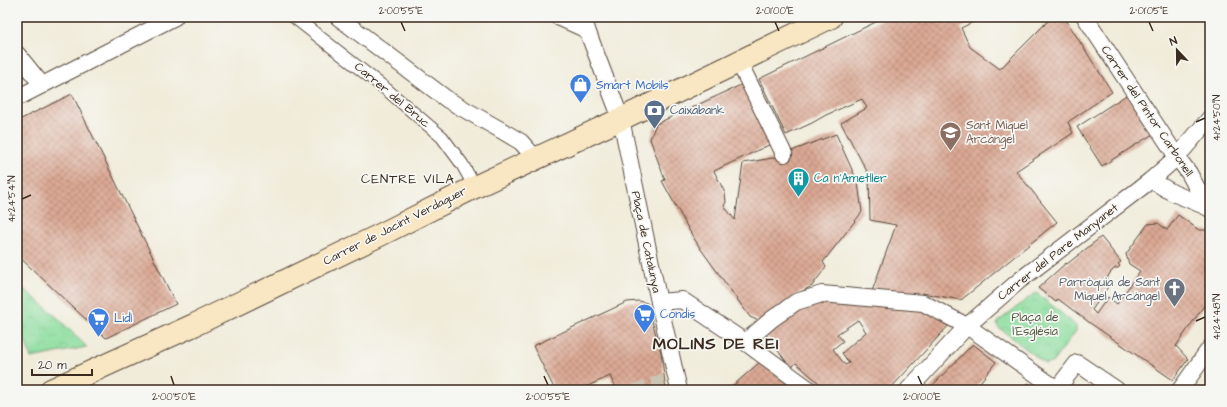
<svg xmlns="http://www.w3.org/2000/svg" width="1227" height="407" viewBox="0 0 1227 407" font-family="'Architects Daughter',sans-serif">
<style>
.park{fill:url(#park-crowns);stroke:#63845e}
.building{fill:url(#building-cross-hatch);fill-rule:evenodd}
.lines{fill:none;stroke-linecap:round;stroke-linejoin:round}
.pedestrian-tunnel{stroke:#cdc5b4;stroke-width:12;stroke-dasharray:12 6;stroke-linecap:butt}
.pedestrian-casing{stroke:#56473a;stroke-width:14}
.minor-casing{stroke:#56473a;stroke-width:18}
.secondary-casing{stroke:#56473a;stroke-width:24}
.pedestrian{stroke:#fff;stroke-width:12}
.minor{stroke:#fff;stroke-width:16}
.secondary{stroke:#f9e7c3;stroke-width:22}
.ticks{fill:none;stroke:#3b2a1e;stroke-width:1.5}
.labels{text-anchor:middle;dominant-baseline:central;stroke-width:3.5;stroke-linejoin:round;paint-order:stroke}
.shop-label{font-size:12px;fill:#366cbe;stroke:#f6f6f2;text-anchor:start}
.street-label{font-size:12px;fill:#3b2a1e;stroke:#f6f6f2}
.service-label{font-size:12px;fill:#4e5e75;stroke:#f6f6f2;text-anchor:start}
.education-label{font-size:12px;fill:#785e54;stroke:#f6f6f2;text-anchor:start}
.culture-label{font-size:12px;fill:#0d838f;stroke:#f6f6f2;text-anchor:start}
.worship-label{font-size:12px;fill:#5b616d;stroke:#f6f6f2;text-anchor:end}
.park-label{font-size:12px;fill:#4f573e;stroke:#f6f6f2}
.neighbourhood-label{font-size:13px;letter-spacing:1px;fill:#3b2a1e;stroke:#f6f6f2}
.district-label{font-size:16px;font-weight:bold;letter-spacing:1px;fill:#3b2a1e;stroke:#f6f6f2}
.neatline{fill:none;stroke:#3b2a1e;stroke-width:1.5}
.ticks-label{font-size:10px;text-anchor:middle;fill:#3b2a1e}
</style>
<defs>
<pattern id="park-crowns" width="20" height="18" patternUnits="userSpaceOnUse"><rect width="20" height="18" fill="#8bdd9e"/><path d="M2 6a3 3 0 1 1 6 0M12 15a3 3 0 1 1 6 0" fill="none" stroke="#79be88"/></pattern>
<pattern id="building-cross-hatch" width="8" height="8" patternUnits="userSpaceOnUse"><rect width="8" height="8" fill="#dba994"/><path d="M0 0l8 8M0 8l8-8" fill="none" stroke="#b38a78"/></pattern>
</defs>
<rect width="100%" height="100%" fill="#f6f6f2"/>
<filter id="ink" filterUnits="userSpaceOnUse"><feTurbulence type="fractalNoise" baseFrequency=".025" numOctaves="2"/><feDisplacementMap in="SourceGraphic" scale="8" xChannelSelector="R" yChannelSelector="G"/><feConvolveMatrix kernelMatrix="1 2 1 2 8 2 1 2 1" color-interpolation-filters="sRGB"/></filter>
<filter id="wash" filterUnits="userSpaceOnUse"><feTurbulence type="fractalNoise" baseFrequency=".012" numOctaves="4" result="noise"/><feDisplacementMap in="SourceGraphic" scale="16" xChannelSelector="R" yChannelSelector="G"/><feGaussianBlur stdDeviation="0.9" result="paint"/><feColorMatrix in="noise" values="0 0 0 0 0 0 0 0 0 0 0 0 0 0 0 0 0 1.4 0 .05"/><feComposite in="paint" operator="in"/></filter>
<g filter="url(#wash)">
<rect width="100%" height="100%" fill="#f1ecda"/>
<g class="park">
<path d="M17,283l39,33 31,31 -56,11 -14,-43z"/>
<path d="M1035,293l3,1 34,28 4,4v5l-24,32 -7,1 -47,-37 -1,-3 3,-4z"/>
</g>
<g id="blocks">
<g class="building">
<path d="M886,17h97l-22,11 9,19 30,22 52,-52h12l48,75 -44,30 5,11 -57,38 41,51 -96,78 -39,-7 -1,7 -50,-6 25,-69 -26,-5 -1,-45 -28,-52 26,-15 -5,-9 -36,16 -14,8 -26,12 -27,-56z"/>
<path d="M743,84l30,59 -59,28 11,22 1,9 -2,4 11,14 8,-57 30,-5 63,-24 22,49 4,29 -39,50 3,5 -14,19 -13,7 -38,29 -11,-5 -50,-69 -11,-18 -27,-49 3,-1 -15,-41 6,-15z"/>
<path d="M72,94l104,210 -70,34 -89,-83v-134z"/>
<path d="M1128,94l25,40 -51,32 -25,-39z"/>
<path d="M1178,215l21,15h7l4,3v29l-2,3 2,2v30l-34,49 12,13 -15,21 -83,-57 -32,-24 -2,3 -18,-14 28,-25 1,1 34,-27 20,25 -3,2 2,2 -2,2h-3l-5,5 -6,11 4,3 -16,23 4,4 12,-17 9,7 23,-33 -11,-7 -3,-10 22,-30 10,-1 9,7z"/>
<path d="M639,301l8,2 14,50 5,37h-57l6,-3 -5,-11 -31,14h-24l-22,-44 94,-44z"/>
<path d="M833,302l86,4 32,17 -62,67h-62l-31,-27 -5,5 -27,-36 40,-27zM858,320l8,12 -24,21 7,10 -4,2 -12,-16 10,-8 -6,-7z"/>
<path d="M973,344l23,18 -22,28h-46z"/>
<path d="M760,362l39,28h-71z"/>
<path d="M1028,383l10,7h-15z"/>
</g>
</g>
</g>
<g filter="url(#ink)">
<use href="#blocks" fill-opacity="0" stroke="#56473a" stroke-width="1"/>
<g class="lines">
<path class="pedestrian-tunnel" d="M635,390l30,-11"/>
<defs>
<path id="pedestrian" d="M294,17l93,73 55,47 20,27 13,23"/>
<g id="minor">
<path d="M338,17l110,83 51,29 22,13 15,17"/>
<path d="M558,17l29,13"/>
<path d="M584,17l3,13 34,89 38,183 20,88"/>
<path d="M1085,17l92,140 12,16 18,34 3,2"/>
<path d="M17,54l25,31"/>
<path d="M739,62l45,92"/>
<path d="M17,98l158,-81"/>
<path d="M1151,180l22,13 34,14"/>
<path d="M659,302l23,-2 63,42 65,48"/>
<path d="M745,342l27,-23 24,-17 26,-8 101,9 44,23 90,63 20,-26 40,27"/>
<path d="M908,390l59,-64 53,-46 131,-100 26,-23 33,-39"/>
<path d="M1180,390l30,-42"/>
</g>
<path id="secondary" d="M51,390l143,-65 186,-90 95,-48 146,-68 210,-102"/>
</defs>
<use href="#pedestrian" class="pedestrian-casing"/>
<use href="#minor" class="minor-casing"/>
<use href="#secondary" class="secondary-casing"/>
<use href="#pedestrian" class="pedestrian"/>
<use href="#minor" class="minor"/>
<use href="#secondary" class="secondary"/>
</g>
</g>
<path class="ticks" d="M401,22l4,9M775,22l4,9M1149,22l4,9M1196,122l9,-4M22,199l9,-4M1196,321l9,-4M171,376l3,9M544,376l4,9M918,376l4,9"/>
<defs>
<symbol id="shop-pin" viewBox="-11 -11 22 30"><path d="M0 17L-7.5 6A9.5 9.5 0 1 1 7.5 6Z" fill="#3f7fe0" stroke="#f6f6f2"/><path d="M-5-2.5h2.3a2.7 3.5 0 0 1 5.4 0H5L5.5 6h-11ZM-1.5-2.5h3a1.5 2.3 0 0 0-3 0Z" fill="#fff"/></symbol>
<symbol id="bank-pin" viewBox="-11 -11 22 30"><path d="M0 17L-7.5 6A9.5 9.5 0 1 1 7.5 6Z" fill="#5c6f8a" stroke="#f6f6f2"/><path d="M-6-4H6V4H-6ZM0-2.3a2.3 2.3 0 1 0 0 4.6a2.3 2.3 0 1 0 0-4.6Z" fill="#fff"/></symbol>
<symbol id="school-pin" viewBox="-11 -11 22 30"><path d="M0 17L-7.5 6A9.5 9.5 0 1 1 7.5 6Z" fill="#8d6e63" stroke="#f6f6f2"/><path d="M0-5L7-2L0 1L-7-2ZM-4 1L0 2.5L4 1V4Q0 6-4 4Z" fill="#fff"/></symbol>
<symbol id="building-pin" viewBox="-11 -11 22 30"><path d="M0 17L-7.5 6A9.5 9.5 0 1 1 7.5 6Z" fill="#0f9aa8" stroke="#f6f6f2"/><path d="M-4-6H4V6H1V3H-1V6H-4ZM-2.5-4.3h1.7v1.8h-1.7ZM.8-4.3h1.7v1.8H.8ZM-2.5-1h1.7V.8h-1.7ZM.8-1h1.7V.8H.8Z" fill="#fff"/></symbol>
<symbol id="church-pin" viewBox="-11 -11 22 30"><path d="M0 17L-7.5 6A9.5 9.5 0 1 1 7.5 6Z" fill="#6b7280" stroke="#f6f6f2"/><path d="M-1.2-6h2.4v3.5h3.3v2.4h-3.3V6h-2.4V-.1h-3.3v-2.4h3.3Z" fill="#fff"/></symbol>
<symbol id="supermarket-pin" viewBox="-11 -11 22 30"><path d="M0 17L-7.5 6A9.5 9.5 0 1 1 7.5 6Z" fill="#3f7fe0" stroke="#f6f6f2"/><path d="M-6-5.5h2.5l.6 2H6L4.5 2H-2.5L-4.4-4H-6ZM-1.5 3.2a1.3 1.3 0 1 0 .1 0ZM3 3.2a1.3 1.3 0 1 0 .1 0Z" fill="#fff"/></symbol>
</defs>
<g fill-rule="evenodd">
<use href="#shop-pin" x="568" y="72" width="25" height="34"/>
<use href="#bank-pin" x="642" y="98" width="25" height="34"/>
<use href="#school-pin" x="938" y="120" width="25" height="34"/>
<use href="#building-pin" x="786" y="166" width="25" height="34"/>
<use href="#church-pin" x="1162" y="276" width="25" height="34"/>
<use href="#supermarket-pin" x="632" y="302" width="25" height="34"/>
<use href="#supermarket-pin" x="86" y="306" width="25" height="34"/>
</g>
<g class="labels">
<g class="shop-label">
<text x="596" y="85">Smart Mobils</text>
<text x="660" y="314">Condis</text>
<text x="114" y="318">Lidl</text>
</g>
<g class="street-label">
<text transform="translate(392 95) rotate(40)">Carrer del Bruc</text>
<text transform="translate(1147 111) rotate(56)">Carrer del Pintor Carbonell</text>
<text transform="translate(395 226) rotate(-27)">Carrer de Jacint Verdaguer</text>
<text transform="translate(646 242) rotate(78)">Plaça de Catalunya</text>
<text transform="translate(1058 252) rotate(-38)">Carrer del Pare Manyanet</text>
</g>
<g class="service-label">
<text x="670" y="110">Caixabank</text>
</g>
<g class="education-label">
<text x="966" y="125">Sant Miquel<tspan x="966" dy="14">Arcàngel</tspan></text>
</g>
<g class="culture-label">
<text x="814" y="178">Ca n'Ametller</text>
</g>
<g class="worship-label">
<text x="1160" y="282">Parròquia de Sant<tspan x="1160" dy="14">Miquel Arcàngel</tspan></text>
</g>
<g class="park-label">
<text x="1035" y="317">Plaça de<tspan x="1035" dy="14">l'Església</tspan></text>
</g>
<g class="neighbourhood-label">
<text x="408" y="179">CENTRE VILA</text>
</g>
<g class="district-label">
<text x="716" y="344">MOLINS DE REI</text>
</g>
</g>
<rect width="1227" height="407" fill="none" stroke="#f6f6f2" stroke-width="44"/>
<g transform="translate(1177 50) rotate(338)" stroke="#f6f6f2" stroke-width="3" paint-order="stroke">
<path d="M0-3L7 15L0 10L-7 15Z" fill="#3b2a1e"/>
<text y="-6" font-size="11" font-weight="bold" text-anchor="middle" fill="#3b2a1e">N</text>
</g>
<path d="M32 369v6h60v-6" fill="none" stroke="#3b2a1e" stroke-width="2"/>
<text x="38" y="369" font-size="12" fill="#3b2a1e" stroke="#f6f6f2" stroke-width="3" paint-order="stroke">20 m</text>
<rect x="22" y="22" width="1183" height="363" class="neatline"/>
<g class="ticks-label">
<text x="401" y="14">2°00'55"E</text>
<text x="775" y="14">2°01'00"E</text>
<text x="1149" y="14">2°01'05"E</text>
<text transform="translate(1216 118) rotate(-90)" y="4">41°24'50"N</text>
<text transform="translate(11 199) rotate(-90)" y="4">41°24'54"N</text>
<text transform="translate(1216 317) rotate(-90)" y="4">41°24'48"N</text>
<text x="174" y="400">2°00'50"E</text>
<text x="548" y="400">2°00'55"E</text>
<text x="922" y="400">2°01'00"E</text>
</g>
</svg>
